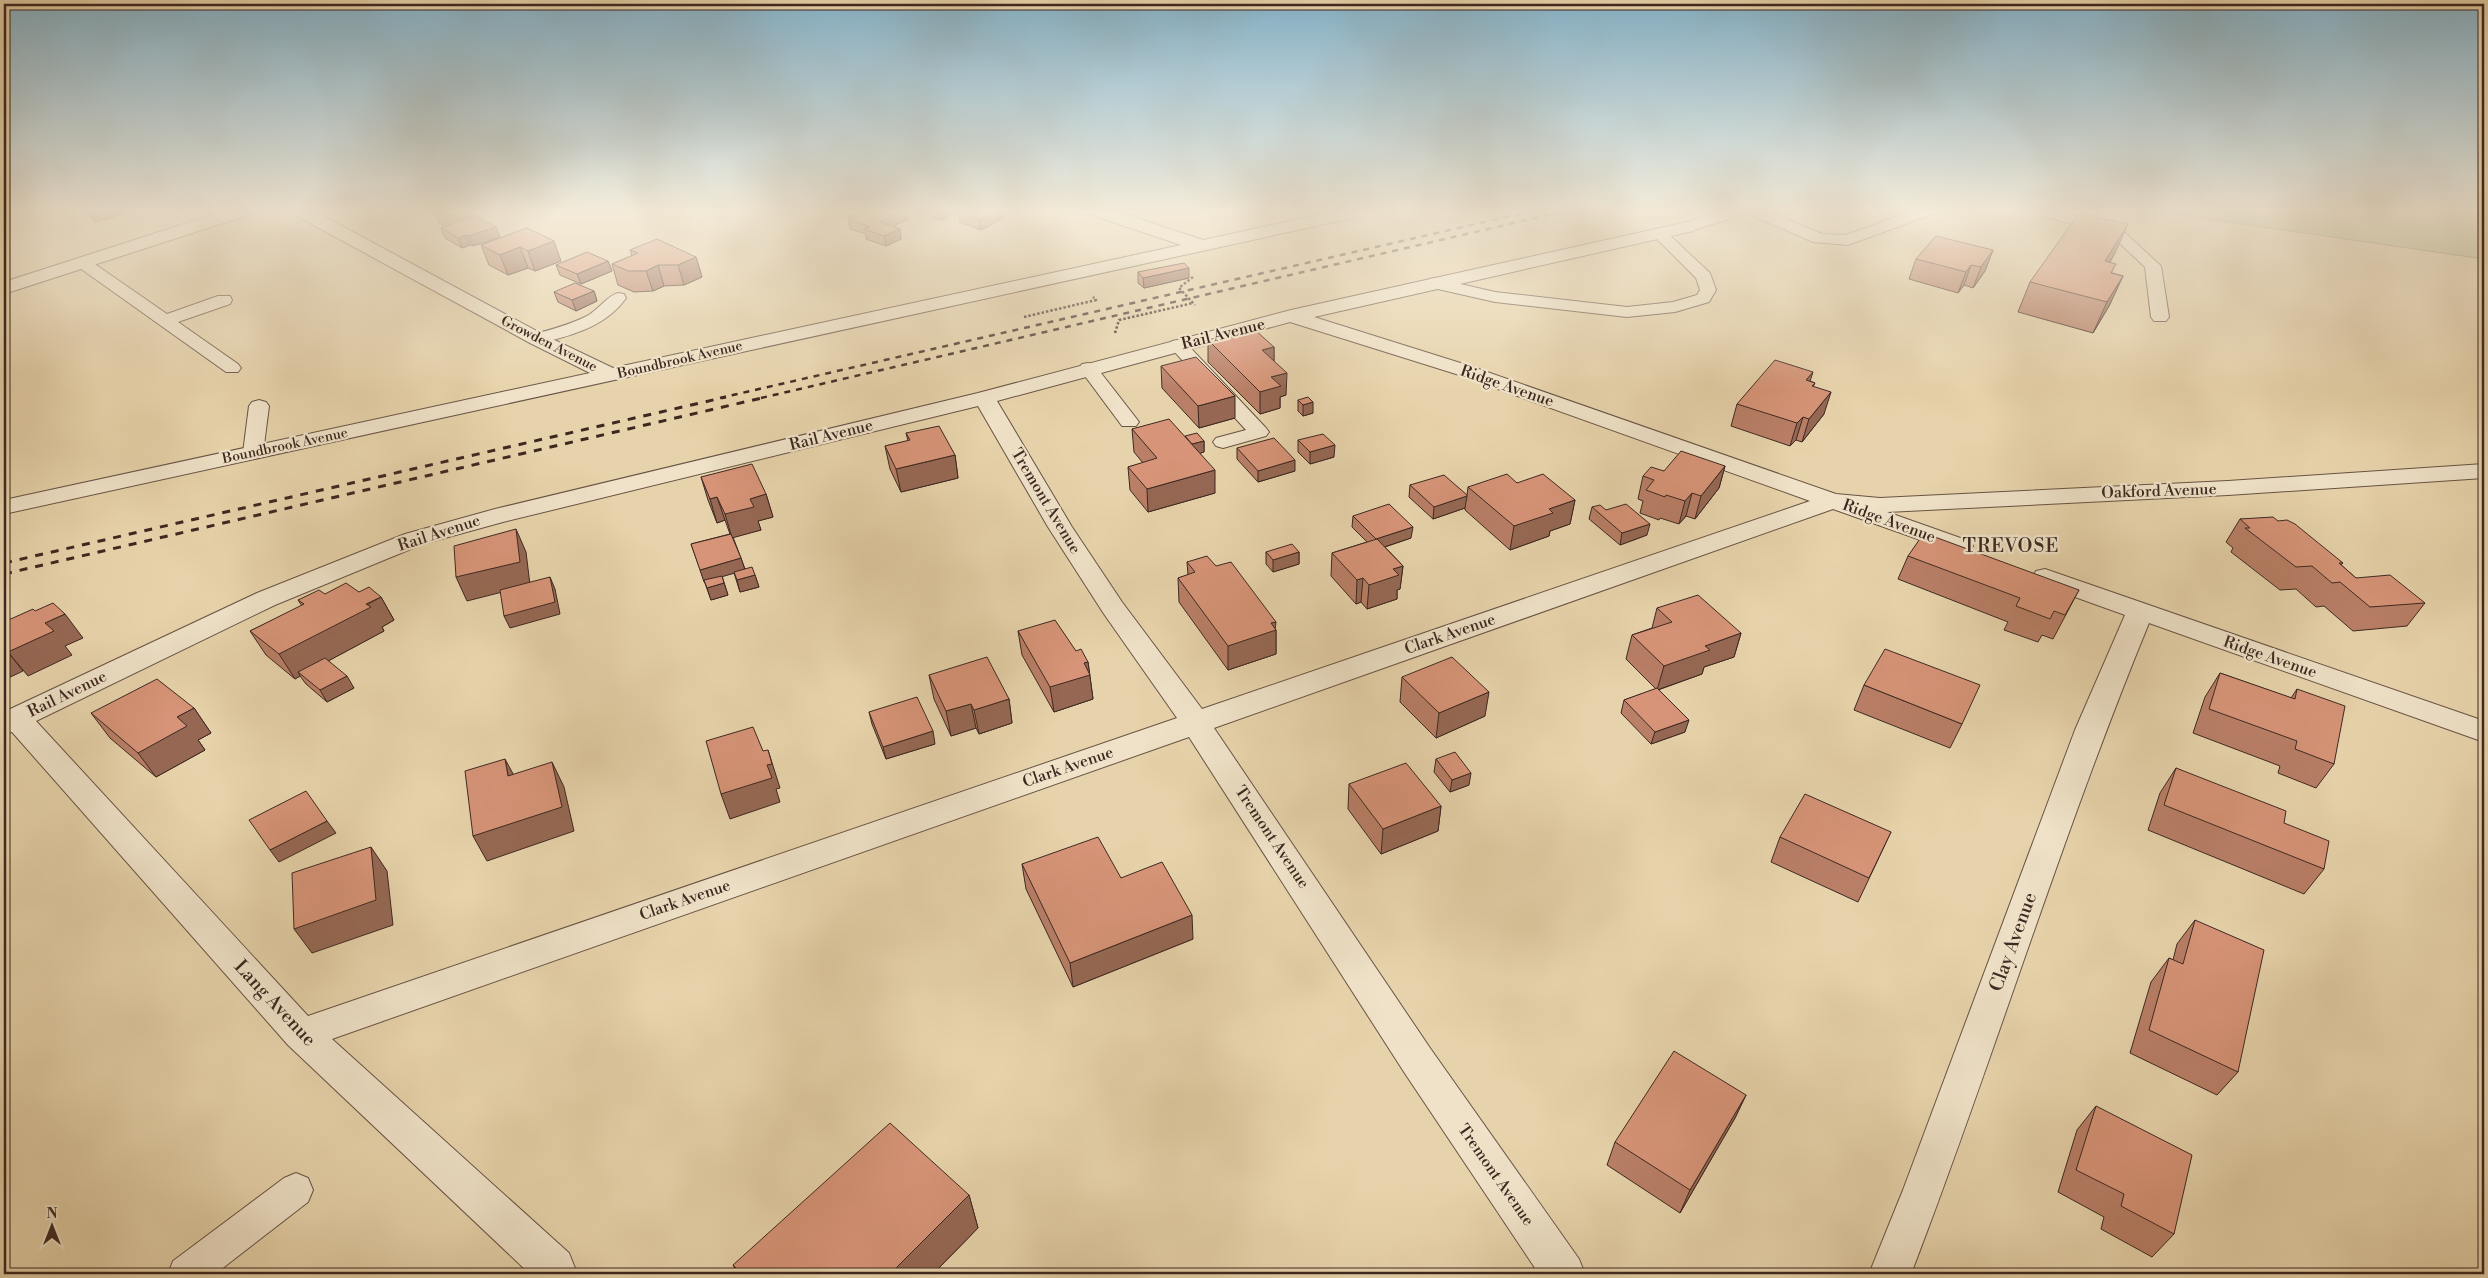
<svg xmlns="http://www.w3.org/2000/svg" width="2488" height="1278" viewBox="0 0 2488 1278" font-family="'Libre Bodoni',serif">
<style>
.green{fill:#b1be8c;stroke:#777356}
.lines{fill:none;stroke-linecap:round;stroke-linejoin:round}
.service-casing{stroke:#685344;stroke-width:2}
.minor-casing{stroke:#685344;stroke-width:2}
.tertiary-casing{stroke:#685344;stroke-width:2}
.path{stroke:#3d2821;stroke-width:2.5;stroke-dasharray:2.5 2;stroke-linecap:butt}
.service{fill:#efe2c8;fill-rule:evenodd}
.minor{fill:#efe2c8;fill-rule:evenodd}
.tertiary{fill:#efe2c8;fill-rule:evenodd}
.rail-far1{stroke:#3d2821;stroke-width:2.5;stroke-dasharray:6 6;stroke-linecap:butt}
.rail{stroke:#3d2821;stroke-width:3;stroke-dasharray:8 8;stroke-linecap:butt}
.wall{fill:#b97f67;stroke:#3d2821}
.shaded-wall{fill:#966854;stroke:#3d2821}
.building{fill:#d79478;stroke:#3d2821}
.labels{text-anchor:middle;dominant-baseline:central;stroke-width:4.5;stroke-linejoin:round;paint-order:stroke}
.far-street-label{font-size:14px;fill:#3d2821;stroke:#efe2c8}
.street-label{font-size:16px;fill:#3d2821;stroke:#efe2c8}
.quarter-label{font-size:19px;letter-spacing:1px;fill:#3d2821;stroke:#efe2c8}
.near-street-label{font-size:19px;fill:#3d2821;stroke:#efe2c8}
</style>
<rect width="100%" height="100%" fill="#e7d3ab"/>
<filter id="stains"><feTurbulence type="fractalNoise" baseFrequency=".004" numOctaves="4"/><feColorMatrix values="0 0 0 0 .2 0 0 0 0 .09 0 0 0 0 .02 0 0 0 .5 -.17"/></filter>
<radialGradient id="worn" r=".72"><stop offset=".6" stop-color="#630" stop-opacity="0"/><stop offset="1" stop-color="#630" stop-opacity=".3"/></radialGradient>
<path class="green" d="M2160,212h324v47z"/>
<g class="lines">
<defs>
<g id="service">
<path d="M1720,212h24l-2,3 -55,17 -8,-5 3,-3z"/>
<path d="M1749,212h20l53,22 24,1 64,-23h22l-2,3 -82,30 -35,-3 -62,-27z"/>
<path d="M2038,212h24l60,18 39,36 8,51 -3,4h-12l-3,-4 -6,-50 -33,-31 -72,-21z"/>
<path d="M1659,228l5,2 46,43 6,17 -7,12 -34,10 -48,5 -132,-15 -66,-15 -2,-4 2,-4 6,-1 60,14 132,15 46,-5 24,-7 3,-5 -4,-12 -45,-45z"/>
<path d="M83,258l6,2 78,54 51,-18h12l2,4 -2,4 -52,18 60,42 3,4 -3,4h-12l-149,-106 -2,-3 2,-3z"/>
<path d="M618,293l6,1 2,4c-20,29 -56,38 -89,46l-6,-1 -3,-4 3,-4c19,-5 38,-10 56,-19 11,-6 20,-20 31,-23z"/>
<path d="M1178,340l6,1 82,87 3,4 -3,4 -43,12 -7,-2 -3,-4 3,-4 30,-8 -74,-81 -3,-4 3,-4z"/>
<path d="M1088,363l6,1 42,54 3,4 -3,4h-14l-43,-58 3,-4z"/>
<path d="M259,400l7,2 3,4 -6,47 -3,4 -7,2 -7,-2 -3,-4 6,-47 3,-4z"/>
<path d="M296,1173l12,5 5,12 -5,12 -93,72h-47l5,-13 111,-83z"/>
</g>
<g id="minor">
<path d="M294,212h22l228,123 69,33 568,-123 -86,-29 -3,-4h27l84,28 129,-28h34l-3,4 -6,1 -1353,297v-14l586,-127 -60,-30 -233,-127z"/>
<path d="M1687,222l6,1 3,4 -3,4 -379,86 156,49 366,128 44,4 348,-17 256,-17v14l-256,17 -341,17 82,29 4,5 -4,5 -9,3 -127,-45 -619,219 216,320 149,211 6,15h-46l-135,-202 -215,-335 -857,302 237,214 6,15 -2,6h-43l-242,-229 -276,-313 -8,2v-22l2,-1 251,-118 148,-59 90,-25 483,-116 313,-83zM1290,322l166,52 354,127 -608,208 -80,-107 -50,-75 -75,-126zM978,406l70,121 56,87 73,104 -869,298 -272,-295 239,-116 148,-61 80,-22z"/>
<path d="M2045,569l439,152v21l-335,-119c-88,214 -155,435 -238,651h-42l34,-84 172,-460 50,-115 -89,-32 -4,-6 4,-6z"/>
</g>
<path id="tertiary" d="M221,212h27l-3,4 -241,78v-12z"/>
</defs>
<use href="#service" class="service-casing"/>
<use href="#minor" class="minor-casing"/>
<use href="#tertiary" class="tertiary-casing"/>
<g class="path">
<path d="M1193,277l-14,11 16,17"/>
<path d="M1024,317l72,-17 -3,-3"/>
<path d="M1115,333l4,-13 74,-17"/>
</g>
<use href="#service" class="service"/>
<use href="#minor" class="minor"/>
<use href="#tertiary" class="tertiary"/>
<g class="rail-far1">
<path d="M720,398l808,-186"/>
<path d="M761,398l800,-186"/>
</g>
<g class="rail">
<path d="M4,563l722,-166"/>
<path d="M4,574l762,-177"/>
</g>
</g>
<g class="wall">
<path d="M87,212h43l-35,10 -2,-2z"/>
<path d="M438,212h35l1,4 22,11 4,10 -27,9 -3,-1 -8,3 -17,-10 -4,-10 4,-1 -6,-4 -4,-10z"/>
<path d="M840,212h67l1,7 -16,7 8,3 1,10 -15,7 -20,-7v-5l-16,-5 -2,-10 3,-1 -11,-4z"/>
<path d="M932,212h71l1,6 -23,12 -21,-8 -1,-6 -4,-2 -13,6 -9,-2z"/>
<path d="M527,228l34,33 -26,10 -7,-3 -20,7 -19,-10 -8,-20z"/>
<path d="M630,250l66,7 6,20 -18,8 -20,1 -11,5 -19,1 -16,-7 -6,-21 20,-8z"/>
<path d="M1993,250l-8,21 -12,17 -9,-3 -6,8 -49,-14 7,-20z"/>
<path d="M2115,253l-5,9 2,11 11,3 -14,30 -16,27 -75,-21 12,-30z"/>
<path d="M608,261l4,10 -31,13 -21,-9 -4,-10z"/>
<path d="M1138,272l51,6 -45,10 -6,-5z"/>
<path d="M594,291l3,10 -21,10 -18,-9 -4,-10z"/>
<path d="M1208,340l66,7v14l12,34 -6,2v11l-20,6 -52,-52z"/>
<path d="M1161,366l74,52 -36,10 -37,-40z"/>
<path d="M1810,381l5,2 -2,4 11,27 -22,28 -6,-2 -6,6 -59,-20 6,-22z"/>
<path d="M1298,400l15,13 -10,3 -5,-5z"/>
<path d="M1132,429l72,12v11l-4,1 15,40 -67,19 -18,-22 -2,-23 15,-4 -9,-11z"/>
<path d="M906,433l49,22 3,23 -57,14 -11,-23 -5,-23 23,-5z"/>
<path d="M1298,440l36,17 -24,7 -12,-12z"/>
<path d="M1237,448l58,23 -37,11 -21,-23z"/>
<path d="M1725,466l-6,22 -24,31 -9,-3 -7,8 -19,-6 -1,2 -19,-7 3,-12 -5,-2 5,-23 21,-5z"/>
<path d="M701,477l65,17 7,23 -15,4 3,9 -28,7 12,32 10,6 4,12 -19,5 -6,-19 -12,3 6,19 -17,5 -20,-56 39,-10 -5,-14 -8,3 -9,-23z"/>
<path d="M1517,483l58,17 -5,24 -20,7 -1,5 -39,14 -45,-40v-2l-32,11 -24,-22 1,-12 57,10 1,-8z"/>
<path d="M1592,507l14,3 41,25 -27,10 -31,-26z"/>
<path d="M1353,516l58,22 -26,9 18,19 -3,23 -3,1v9l-30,10 -6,-7 -5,2 -25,-28 1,-23 35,-11 -15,-15z"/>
<path d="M2240,519l38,2 65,42 -2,2 15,13 69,25 -18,23 -54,5 -29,-25 -8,1 -20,-18 -16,1 -49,-38 2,-4 -7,-6z"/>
<path d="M1266,552h33v12l-26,8 -7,-8z"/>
<path d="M1908,556l171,34 -26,49 -11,-4 -4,7 -34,-12 4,-8 -110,-43z"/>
<path d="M1187,562l29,4 59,63 1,1v24l-48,16 -49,-68 -1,-24 10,-3z"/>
<path d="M359,592l22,5 13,23 -12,7 2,4 -56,30 26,27 -27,14 -21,-18 -6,-8 -5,3 -29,-24 -16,-24 52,-25 -4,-6z"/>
<path d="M1657,608l84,25 -7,24 -30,10 -2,7 -44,16 27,42 -34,12 -30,-31 3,-13 32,-11 -30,-30 6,-24 20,-7z"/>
<path d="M1018,631l58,20 12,11 5,37 -39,13 -32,-57z"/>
<path d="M2220,673l71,25 6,-9 37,75 -18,24 -38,-15 2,-7 -87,-33 12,-36z"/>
<path d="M929,675l80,24 3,24 -33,11 -3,-6 -25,8 -17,-37z"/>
<path d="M1402,677l83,39 -49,22 -36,-36z"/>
<path d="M1864,685l98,39 -12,24 -96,-38z"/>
<path d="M194,708l17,25 -13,7 7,10 -49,27 -46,-39 -19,-25z"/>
<path d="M869,712l66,32 -49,15 -14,-35z"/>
<path d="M1436,759l33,26 -19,7 -16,-20z"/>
<path d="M2176,768l108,55 40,46 -20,25 -156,-64 12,-37z"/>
<path d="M1349,784l92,22 -3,25 -57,23 -33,-45z"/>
<path d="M1891,832l-33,70 -87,-40 9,-25z"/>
<path d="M1022,864l99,14 72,61 -120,48 -47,-98z"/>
<path d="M2195,920l43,152 -21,23 -87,-42 21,-71 18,-24 4,2 4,-16z"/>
<path d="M1746,1095l-11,23 -55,95 -73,-48 8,-23z"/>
<path d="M2096,1106l78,128 -22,23 -51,-28 3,-12 -46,-25 19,-62z"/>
<path d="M969,1195l9,33 -45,46h-195l-5,-9z"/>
</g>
<g class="shaded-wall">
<path d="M89,212h41l-35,10z"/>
<path d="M460,212h13l2,6 -28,10 -4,-10z"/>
<path d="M900,212h7l1,7 -27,13 -2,-10z"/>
<path d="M941,212h14v2l-13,6z"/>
<path d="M995,212h8l1,6 -23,12 -2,-10z"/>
<path d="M2128,224l-13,29 -23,38 13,-30z"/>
<path d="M496,227l4,10 -27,9 -4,-10z"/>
<path d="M900,229l1,10 -15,7 -2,-10z"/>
<path d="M466,235l4,10 -8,3 -4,-10z"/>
<path d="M554,241l7,20 -26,10 -7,-20z"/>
<path d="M520,247l8,21 -20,7 -8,-20z"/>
<path d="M1993,250l-8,21 -12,17 8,-21z"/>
<path d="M696,257l6,20 -18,8 -6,-20z"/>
<path d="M608,261l4,10 -31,13 -4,-10z"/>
<path d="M658,265l6,21 -11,5 -7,-20z"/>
<path d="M1971,265l-7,20 -6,8 8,-21z"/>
<path d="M1189,268v10l-45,10 -1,-10z"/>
<path d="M2123,276l-14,30 -16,27 14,-31z"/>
<path d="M594,291l3,10 -21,10 -4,-11z"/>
<path d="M1274,347v21l-12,-18z"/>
<path d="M1813,372l-7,22v-14z"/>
<path d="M1287,373l-1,22 -6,2v11l-20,6v-22l11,-15z"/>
<path d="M1831,392l-7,22 -22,28 7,-23z"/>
<path d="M1235,396v22l-36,10 -1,-22z"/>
<path d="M1313,402v11l-10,3v-11z"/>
<path d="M1803,417l-7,23 -6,6 7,-23z"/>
<path d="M1204,441v11l-12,4v-12z"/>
<path d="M1335,445l-1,12 -24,7v-12z"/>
<path d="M955,455l3,23 -57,14 -5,-23z"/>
<path d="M1295,460v11l-37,11v-11z"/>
<path d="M1725,466l-6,22 -24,31 6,-23z"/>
<path d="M1215,470v23l-67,19 -1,-23z"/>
<path d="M1692,493l-6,23 -7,8 6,-23z"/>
<path d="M766,494l7,23 -15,4 3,9 -29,8 -7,-24 25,-15z"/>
<path d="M1467,496l-2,12 -32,11 1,-12z"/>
<path d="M717,497l8,23 -8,3 -7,-24z"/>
<path d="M1575,500l-5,24 -20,7 -1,5 -39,14 4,-24 35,-17z"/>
<path d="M1650,524l-3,11 -27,10 2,-12z"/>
<path d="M1413,527l-2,11 -36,12 1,-11z"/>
<path d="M516,529l10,23 4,33 -63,16 -11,-24z"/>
<path d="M1299,552v12l-26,8v-12z"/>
<path d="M741,558l4,12 -41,12 -4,-12z"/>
<path d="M1403,566l-3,23 -3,1v9l-30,10 2,-24 24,-16z"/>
<path d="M755,575l4,12 -19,5 -3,-12z"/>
<path d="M550,577l5,12 5,25 -50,14 -6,-12z"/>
<path d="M1363,578l-2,24 -5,2 1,-24z"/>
<path d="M724,583l4,12 -17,5 -4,-12z"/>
<path d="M381,597l13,23 -12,7 2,4 -82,44 -4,-3 2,4 -5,3 -16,-25z"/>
<path d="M65,614l18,24 -18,8 7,9 -44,21 -20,-24 37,-29z"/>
<path d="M1276,622l-1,9 1,-1v24l-48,16v-24l43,-23z"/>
<path d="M1741,633l-7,24 -30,10 -2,7 -45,16 7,-24 41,-20z"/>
<path d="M4,647l19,24 -19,9z"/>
<path d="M1088,662l5,37 -39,13 -4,-25 34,-24z"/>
<path d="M347,676l7,12 -27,14 -7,-12z"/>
<path d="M1489,692l-4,24 -49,22 3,-25z"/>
<path d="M1009,699l3,24 -33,11 -5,-24z"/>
<path d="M971,704l5,24 -25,8 -5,-25z"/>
<path d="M194,708l17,25 -13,7 7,10 -49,27 -18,-24 39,-36z"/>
<path d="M1689,720l-4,12 -34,12 4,-12z"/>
<path d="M933,731l2,13 -49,15 -3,-12z"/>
<path d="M768,750l12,38 -4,1 4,13 -50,17 -9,-25 46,-29z"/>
<path d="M505,759l13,24 -10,-7z"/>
<path d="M552,762l12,25 10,44 -87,30 -14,-25z"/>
<path d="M1471,773l-2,12 -19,7 2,-12z"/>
<path d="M1441,806l-3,25 -57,23 2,-25z"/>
<path d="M327,821l9,12 -57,29 -9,-12z"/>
<path d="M371,847l16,24 6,54 -81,28 -18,-24z"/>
<path d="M1192,915l1,24 -120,48 -3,-24z"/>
<path d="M1746,1095l-11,23 -55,95 10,-23z"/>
<path d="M969,1195l9,33 -45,46h-43z"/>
</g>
<g class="building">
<path d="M438,212h22l-17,6 -8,-5z"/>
<path d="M863,212h37l-21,10 21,7 -16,7 -20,-7 6,-2 -22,-8z"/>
<path d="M960,212h35l-16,8 -20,-7z"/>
<path d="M2079,213l49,11 -23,37 11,3 -5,9 12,3 -16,26 -77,-20z"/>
<path d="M475,216l21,11 -27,9 -3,-1 -8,3 -17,-10z"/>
<path d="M527,228l27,13 -26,10 -8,-4 -20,8 -19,-10z"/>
<path d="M1936,236l57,14 -12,17 -10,-2 -5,7 -50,-13z"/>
<path d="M657,239l39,18 -18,8h-20l-12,6h-18l-16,-7 26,-11 -8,-3z"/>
<path d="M587,252l21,9 -31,13 -21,-9z"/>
<path d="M1184,263l5,5 -46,10 -5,-6z"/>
<path d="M575,283l19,8 -22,9 -18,-8z"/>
<path d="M1254,329l20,18 -12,3 25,23 -16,4 10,9 -21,6 -52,-52z"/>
<path d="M1196,357l39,39 -37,10 -37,-40z"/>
<path d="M1775,360l38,12 -7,8 9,3 -3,3 19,6 -22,27 -6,-2 -6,6 -60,-19z"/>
<path d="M1308,397l5,5 -10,3 -5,-5z"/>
<path d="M1169,419l46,51 -68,19 -19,-22 29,-9 -25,-29z"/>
<path d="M939,426l16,29 -59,14 -11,-23 25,-6 -4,-7z"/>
<path d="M1197,433l7,8 -12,3 -7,-8z"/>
<path d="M1323,434l12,11 -25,7 -12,-12z"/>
<path d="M1274,438l21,22 -37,11 -21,-23z"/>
<path d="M1681,451l44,15 -24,30 -9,-3 -7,8 -19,-6 -1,2 -19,-7 8,-10 -11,-4 8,-9 13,4z"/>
<path d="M752,464l14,30 -16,5 4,8 -29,7 -8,-17 -7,2 -9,-22z"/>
<path d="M1507,474l10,9 26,-9 32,26 -26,9 4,4 -39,13 -46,-39z"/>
<path d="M1444,475l23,20v1l-33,11 -24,-22z"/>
<path d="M1389,504l24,23 -37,12 -23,-23z"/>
<path d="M1626,504l24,20 -28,9 -30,-26 8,-2 6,5z"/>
<path d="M2273,517l5,4 9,-1 8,4 48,39h-4l17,15 34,-3 35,28 -55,4 -30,-25 -8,1 -20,-17 -16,1 -51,-39h5l-10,-9z"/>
<path d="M516,529l4,33 -64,15 -2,-31z"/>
<path d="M1924,533l155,57 -14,25 -11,-4 -4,8 -34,-13 4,-8 -112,-42z"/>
<path d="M731,534l10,24 -41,12 -9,-26z"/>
<path d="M1377,539l26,27 -10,3 6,6 -30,10 -6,-7 -6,2 -25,-27z"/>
<path d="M1292,544l7,8 -26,8 -7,-8z"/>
<path d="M1207,556l9,10 15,-4 45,60 -5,1 5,7 -48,16 -50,-68 17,-6 -8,-10z"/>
<path d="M752,567l3,8 -18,5 -3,-8z"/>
<path d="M722,576l2,7 -17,5 -3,-8z"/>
<path d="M550,577l5,25 -51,14 -4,-26z"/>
<path d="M346,583l13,9 10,-5 12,10 -15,7 5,3 -92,47 -29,-23 54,-27 -6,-4 21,-10 6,4z"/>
<path d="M1698,595l43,38 -36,13 5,4 -46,16 -32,-31 40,-13 -15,-14z"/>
<path d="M53,603l12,11 -20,9 9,8 -46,21 -4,-5v-25l29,-13 2,2z"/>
<path d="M1055,620l21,31 5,-2 7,13 -4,1 6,12 -40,12 -32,-56z"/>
<path d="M1885,649l95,36 -18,39 -98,-39z"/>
<path d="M987,657l22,42 -35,11 -3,-6 -25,7 -17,-36z"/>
<path d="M1452,657l37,35 -50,21 -37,-36z"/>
<path d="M325,658l22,18 -27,14 -22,-18z"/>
<path d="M2220,673l75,26 2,-10 48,17 -11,58 -39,-15 2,-8 -88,-32z"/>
<path d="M157,679l37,29 -17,9 10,9 -49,27 -47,-40z"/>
<path d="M1657,688l32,32 -34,12 -31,-32z"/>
<path d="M917,697l16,34 -50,16 -14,-35z"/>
<path d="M753,727l10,24 5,-1 4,14 -5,1 5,13 -51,16 -15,-53z"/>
<path d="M1455,752l16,21 -19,7 -16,-21z"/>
<path d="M505,759l3,17 44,-14 10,45 -89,29 -8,-65z"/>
<path d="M1406,763l35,43 -58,23 -34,-45z"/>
<path d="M2176,768l110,43 -2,12 45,18 -5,28 -160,-64z"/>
<path d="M306,791l21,30 -57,29 -21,-30z"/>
<path d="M1805,794l86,38 -22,46 -89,-41z"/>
<path d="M1098,837l23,41 41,-16 30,53 -122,48 -48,-99z"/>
<path d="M371,847l5,53 -82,29 -2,-56z"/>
<path d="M2195,920l69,30 -26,122 -89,-42 20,-72 14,6z"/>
<path d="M1674,1051l72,44 -56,95 -75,-48z"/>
<path d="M2096,1106l96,49 -18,79 -53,-28 3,-12 -48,-24z"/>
<path d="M890,1123l79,72 -79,79h-148l-9,-9z"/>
</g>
<linearGradient id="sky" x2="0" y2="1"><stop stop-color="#87b6ce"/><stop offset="0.54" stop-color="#f4ebd9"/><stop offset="1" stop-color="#f4ebd9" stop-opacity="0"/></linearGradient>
<rect width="2488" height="391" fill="url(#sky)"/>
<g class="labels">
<g class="far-street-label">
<text transform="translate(549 344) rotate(27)">Growden Avenue</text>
<text transform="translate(680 360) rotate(-13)">Boundbrook Avenue</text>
<text transform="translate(285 446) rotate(-12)">Boundbrook Avenue</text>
</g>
<g class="street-label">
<text transform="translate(1223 334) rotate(-14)">Rail Avenue</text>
<text transform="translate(1507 386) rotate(19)">Ridge Avenue</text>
<text transform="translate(831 435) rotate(-14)">Rail Avenue</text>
<text transform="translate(2159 491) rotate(-2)">Oakford Avenue</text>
<text transform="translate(1046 501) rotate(59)">Tremont Avenue</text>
<text transform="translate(1889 521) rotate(20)">Ridge Avenue</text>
<text transform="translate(439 533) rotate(-18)">Rail Avenue</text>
<text transform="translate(1450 634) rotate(-19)">Clark Avenue</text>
<text transform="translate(2270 657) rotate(19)">Ridge Avenue</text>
<text transform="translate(67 694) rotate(-26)">Rail Avenue</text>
<text transform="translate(1068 767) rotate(-19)">Clark Avenue</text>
<text transform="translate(1272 837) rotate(56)">Tremont Avenue</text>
<text transform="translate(685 900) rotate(-19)">Clark Avenue</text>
<text transform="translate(1496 1175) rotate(55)">Tremont Avenue</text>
</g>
<g class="quarter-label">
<text x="2011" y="546">TREVOSE</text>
</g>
<g class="near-street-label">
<text transform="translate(2013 942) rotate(-70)">Clay Avenue</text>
<text transform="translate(275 1003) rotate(47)">Lang Avenue</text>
</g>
</g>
<rect width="2488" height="1278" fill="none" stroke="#e7d3ab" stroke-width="20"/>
<rect x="5" y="5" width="2478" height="1268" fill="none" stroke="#3d2821" stroke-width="2.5"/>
<rect x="10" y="10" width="2468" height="1258" fill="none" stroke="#3d2821"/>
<g transform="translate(52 1226)" stroke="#efe2c8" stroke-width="4" paint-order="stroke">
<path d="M0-4L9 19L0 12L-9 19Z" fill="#3d2821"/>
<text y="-8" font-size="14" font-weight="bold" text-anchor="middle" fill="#3d2821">N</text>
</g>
<rect width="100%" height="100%" filter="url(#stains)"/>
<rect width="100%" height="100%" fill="url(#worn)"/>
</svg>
